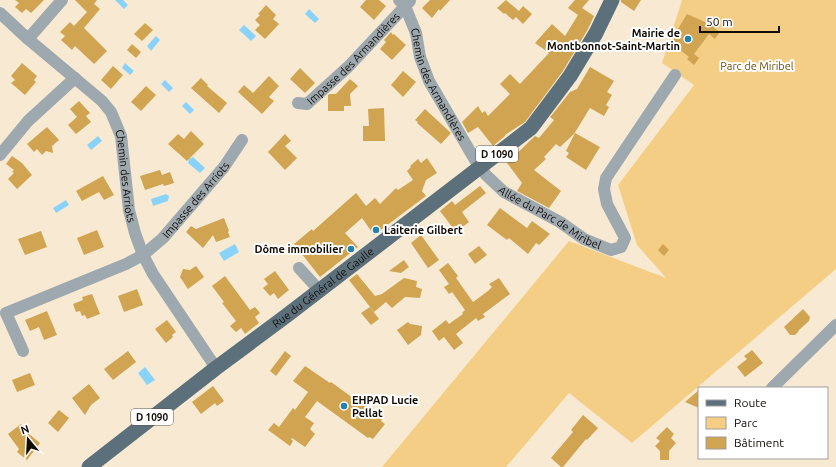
<svg xmlns="http://www.w3.org/2000/svg" width="836" height="467" viewBox="0 0 836 467" font-family="Ubuntu,sans-serif">
<style>
.green{fill:#f5ce86}
.water{fill:#89d2fa}
.building{fill:#d0a450}
.lines{fill:none;stroke-linecap:round;stroke-linejoin:round}
.minor{stroke:#9da8af;stroke-width:12}
.major{stroke:#5c707b;stroke-width:15}
.poi-dot{fill:#2082ad;stroke:#fff;stroke-width:1.5}
.labels{text-anchor:middle;dominant-baseline:central;stroke-width:4;stroke-linejoin:round;paint-order:stroke}
.shield{fill:#fff;stroke:#585550;stroke-width:1}
.shield-label{font-size:10px;font-weight:bold;fill:#110c05}
.poi-label{font-size:11px;font-weight:bold;fill:#110c05;stroke:#fff;text-anchor:end}
.street-label{font-size:11px;fill:#110c05;stroke:#fff}
.park-label{font-size:11px;fill:#6b4e0b;stroke:#fff}
</style>
<rect width="100%" height="100%" fill="#f8ead2"/>
<path class="green" d="M682,0h154v269l-204,174 -63,-50 -63,74h-124l187,-226 97,37 -29,-33 -19,-60 76,-100 -32,-22z"/>
<g class="water">
<path d="M115,0h8l5,5 -4,4z"/>
<path d="M309,9l10,10 -4,4 -10,-9z"/>
<path d="M244,25l12,11 -5,5 -12,-11z"/>
<path d="M156,36l4,4 -9,11 -4,-5z"/>
<path d="M125,63l9,8 -4,4 -8,-7z"/>
<path d="M165,80l8,8 -4,4 -8,-8z"/>
<path d="M186,102l8,8 -4,4 -8,-8z"/>
<path d="M98,136l4,5 -11,9 -4,-5z"/>
<path d="M193,157l12,11 -5,5 -12,-10 1,-4z"/>
<path d="M166,194l3,2 -1,5 -15,5 -2,-7z"/>
<path d="M66,200l3,5 -13,8 -3,-5z"/>
<path d="M235,244l4,8 -15,9 -5,-8z"/>
<path d="M145,367l10,13 -8,5 -9,-12z"/>
</g>
<g class="building">
<path d="M15,0h29l-13,13 -5,-4 -4,4 -7,-6 4,-4z"/>
<path d="M75,0h22l-3,4 6,5 -16,19 23,23 -13,13 -19,-18 -3,4 -11,-10 4,-4 -5,-4 10,-10 4,4 13,-14z"/>
<path d="M366,0h13l7,6 -12,14 -14,-13z"/>
<path d="M430,0h20l-10,11 -1,-2 -7,9 -10,-10z"/>
<path d="M506,0l13,11 4,-5 9,8 -9,10 -7,-7 -3,3 -8,-7 -1,1 -7,-6z"/>
<path d="M575,0h14l-7,8 12,8 -6,13 -25,42 -38,51 -20,13v1l-12,10 -15,-19 -10,6 -6,-11 16,-16 4,7 3,-2 3,5 22,-22 -10,-10 10,-10 10,10 29,-31 -14,-10 17,-19 13,12 13,-21 -10,-7z"/>
<path d="M621,0h20l-7,11 -13,-9z"/>
<path d="M266,5l10,10 -3,4 6,5 -14,15 -10,-9 5,-5 -5,-5 5,-5 -2,-1z"/>
<path d="M687,14l27,12 -1,1 7,5 -5,7 -6,-5 -15,20 5,4 -5,7 -7,-6 2,-2 -19,-15z"/>
<path d="M145,23l8,7 -11,11 -8,-7z"/>
<path d="M391,32l2,3 1,-1 12,11 -14,15 -12,-11 6,-7 -2,-2z"/>
<path d="M132,44l9,8 -5,6 -9,-8z"/>
<path d="M22,63l15,13 -3,4 2,2 -11,13 -14,-12 4,-3 -4,-4z"/>
<path d="M113,66l10,9 -12,14 -10,-9z"/>
<path d="M590,67l24,14 -7,11 5,3 -6,10 3,2 -5,9 -14,-8 -16,26 -14,13 -4,-3 -12,13 2,2 -12,11 27,21 -12,17 -32,-17 5,-8 -15,-20 28,-27 4,2 15,-18 -4,-3 1,-1 19,-24 7,-3z"/>
<path d="M300,68l15,15 -10,10 -15,-14z"/>
<path d="M403,71l13,11 -13,15 -12,-12z"/>
<path d="M269,76l10,10 -10,11 5,4 -12,13 -24,-22 6,-7 9,8z"/>
<path d="M201,78l7,7 -1,1 20,17 -8,10 -28,-25z"/>
<path d="M350,79l8,7 -8,8 1,12h-7v5h-16v-16l2,-1h6z"/>
<path d="M146,86l10,9 -15,16 -10,-9z"/>
<path d="M79,101l11,12 -4,3 5,6 -15,12 -8,-9 9,-8 -7,-8z"/>
<path d="M384,108l1,33h-22v-15h6l-1,-17z"/>
<path d="M425,109l26,24 -10,11 -24,-21 1,-1 -3,-2z"/>
<path d="M47,127l12,13 -7,6 1,7 -7,-2 -4,4 -5,-6 -3,3 -7,-8z"/>
<path d="M191,131l13,13 -17,17 -19,-17 10,-10 6,5z"/>
<path d="M575,133l25,14 -14,23 -20,-13 3,-4 -3,-2z"/>
<path d="M285,134l6,7 -6,5 12,12 -12,12 -17,-18z"/>
<path d="M12,156l10,7 10,12 -15,14 -9,-10 6,-6 -2,-1 2,-2 -8,-6z"/>
<path d="M427,158l10,15 -11,7 -4,11 4,5 -52,39 -12,-17 -17,15 13,14 -38,30 -26,-33 18,-15 1,2 43,-38 10,13 9,-8 5,6 16,-16 2,2 15,-10 -6,-9 4,-4 -1,-1 8,-7 3,4z"/>
<path d="M160,170l2,5 8,-3 4,11 -10,3 -1,-2 -18,6 -5,-14z"/>
<path d="M103,176l11,19 -10,5 -5,-8 -17,9 -6,-10z"/>
<path d="M480,186l6,7 -24,19 7,10 -13,10 -16,-21 12,-10 3,4z"/>
<path d="M500,208l27,20 5,-7 18,13 -11,11 -3,-2 -8,11 -19,-16 -2,2 -20,-15z"/>
<path d="M224,218l5,13 -1,1 2,5 -14,5 -3,-7 -10,13 -17,-16 5,-6 5,3z"/>
<path d="M97,230l7,17 -20,8 -7,-17z"/>
<path d="M41,231l6,16 -22,8 -7,-16z"/>
<path d="M421,235l18,25 -11,8 -17,-25z"/>
<path d="M663,244l6,6 -5,6 -6,-6z"/>
<path d="M479,246l8,9 -12,9 -7,-10z"/>
<path d="M404,260l5,7 -8,6 -12,-2z"/>
<path d="M448,263l10,13 -2,2 17,24 15,-11 4,-4 -3,-3 10,-6 11,16 -27,20 2,3 -7,4 -2,-3 -20,16 7,9 -9,7 -10,-13 -5,4 -7,-10 14,-11 3,4 14,-10 -1,-1 3,-3 -13,-18 -3,2 -5,-7 5,-3 -10,-14z"/>
<path d="M196,266l8,11 -16,12 -8,-12 3,-8 7,1z"/>
<path d="M275,271l14,19 -11,9 -4,-6 -4,3 -7,-8 5,-4 -4,-5z"/>
<path d="M357,274l18,22 7,-2 22,-16 13,3 -1,6 6,2 -2,9 -15,-1 -13,11 -6,-6 -12,10 -25,-32z"/>
<path d="M225,276l25,34 5,-3 5,6 -5,4 4,6 -14,11 -4,-6 -5,4 -6,-6 6,-5 -14,-18 2,-1 -12,-16z"/>
<path d="M137,289l6,16 -19,7 -6,-16z"/>
<path d="M92,294l8,20 -13,5 -2,-4 -3,1 -2,-5 -4,1 -3,-8 10,-4 -1,-3z"/>
<path d="M370,307l9,12 -8,6 -10,-12z"/>
<path d="M803,309l7,8 -1,4 -10,9 -1,2 -3,3h-5l-6,-8z"/>
<path d="M47,311l10,24 -13,5 -5,-13 -9,4 -5,-11z"/>
<path d="M167,320l9,12 -4,3 1,2 -7,6 -11,-14z"/>
<path d="M408,322l2,2 12,2 -1,9 -13,10 -11,-15z"/>
<path d="M752,350l11,13 -18,14 -8,-10 10,-8 -3,-3z"/>
<path d="M128,351l8,11 -23,18 -9,-11z"/>
<path d="M285,351l6,5 -15,20 -6,-5z"/>
<path d="M305,366l25,17 1,-1 51,37 -1,2 4,3 -12,15 -4,-2 -1,1 -51,-37 -12,16 9,6 -4,6 5,5 -10,13 -13,-9 -1,1 2,2 -3,5 -22,-16 6,-7 5,4 14,-19 2,2 13,-18 -15,-11z"/>
<path d="M30,373l5,12 -18,7 -5,-12z"/>
<path d="M89,384l11,14 -9,7 -6,10 -13,-17z"/>
<path d="M213,386l11,15 -7,5 -2,-3 -14,11 -9,-12z"/>
<path d="M699,390v18l-14,-6z"/>
<path d="M59,410l10,8 -11,14 -10,-9z"/>
<path d="M583,415l15,13 -11,12 -1,-1 -23,28h-2l-10,-9 22,-26 -2,-2z"/>
<path d="M21,424l8,10 11,9 -13,17 -10,-8 2,-3 -11,-15z"/>
<path d="M667,427l7,7 -3,4 5,5 -7,8v9h-9v-9l-5,-5 5,-5 -4,-3z"/>
</g>
<g class="lines">
<g class="minor">
<path id="s1" d="M399,0l6,6 11,27 4,24 9,24 46,79 11,15 18,17 56,30 24,17 27,11 10,-3 4,-9 -18,-34 -3,-15 2,-11 69,-103"/>
<path id="s2" d="M0,13l28,26 74,62 9,11 10,24 8,74 6,23 8,22 10,19 63,94"/>
<path d="M28,39l34,-39"/>
<path id="s3" d="M298,103l9,1 41,-37 62,-66"/>
<path d="M0,155l28,-34 47,-43"/>
<path d="M299,268l20,22"/>
<path id="s4" d="M23,351l-17,-38 120,-49 17,-9 20,-17 61,-71 18,-27"/>
<path d="M772,388l64,-63"/>
</g>
<path class="major" id="s5" d="M89,467l127,-99 70,-52 245,-188 39,-52 26,-43 16,-33"/>
</g>
<g class="poi-dot">
<circle cx="688" cy="39" r="4"/>
<circle cx="376" cy="230" r="4"/>
<circle cx="351" cy="249" r="4"/>
<circle cx="344" cy="406" r="4"/>
</g>
<g class="labels">
<g class="shield">
<rect x="476" y="146" width="42" height="16" rx="3"/>
<rect x="131" y="409" width="42" height="16" rx="3"/>
</g>
<g class="shield-label">
<text x="497" y="154">D 1090</text>
<text x="152" y="417">D 1090</text>
</g>
<g class="poi-label">
<text x="680" y="33">Mairie de<tspan x="680" dy="13">Montbonnot-Saint-Martin</tspan></text>
<text x="384" y="230" text-anchor="start">Laiterie Gilbert</text>
<text x="343" y="249">Dôme immobilier</text>
<text x="352" y="400" text-anchor="start">EHPAD Lucie<tspan x="352" dy="13">Pellat</tspan></text>
</g>
<g class="street-label">
<text stroke="none"><textPath href="#s3" startOffset="74">Impasse des Armandières</textPath></text>
<text stroke="none"><textPath href="#s1" startOffset="94">Chemin des Armandières</textPath></text>
<text stroke="none"><textPath href="#s2" startOffset="215">Chemin des Arriots</textPath></text>
<text stroke="none"><textPath href="#s4" startOffset="267">Impasse des Arriots</textPath></text>
<text stroke="none"><textPath href="#s1" startOffset="275">Allée du Parc de Miribel</textPath></text>
<text stroke="none"><textPath href="#s5" startOffset="295">Rue du Général de Gaulle</textPath></text>
</g>
<g class="park-label">
<text x="757" y="66">Parc de Miribel</text>
</g>
</g>
<rect x="698" y="387" width="130" height="72" fill="#ffffff" stroke="#a09e9b"/>
<rect x="706" y="400" width="20" height="6" fill="#5c707b" stroke="#a09e9b"/>
<text x="734" y="407" font-size="12" fill="#110c05">Route</text>
<rect x="706" y="417" width="20" height="12" fill="#f5ce86" stroke="#a09e9b"/>
<text x="734" y="427" font-size="12" fill="#110c05">Parc</text>
<rect x="706" y="437" width="20" height="12" fill="#d0a450" stroke="#a09e9b"/>
<text x="734" y="447" font-size="12" fill="#110c05">Bâtiment</text>
<g transform="translate(28 439) rotate(342)" stroke="#ffffff" stroke-width="3" paint-order="stroke">
<path d="M0-3L7 15L0 10L-7 15Z" fill="#110c05"/>
<text y="-6" font-size="11" font-weight="bold" text-anchor="middle" fill="#110c05">N</text>
</g>
<path d="M700 26v6h79v-6" fill="none" stroke="#110c05" stroke-width="2"/>
<text x="706" y="26" font-size="12" fill="#110c05" stroke="#ffffff" stroke-width="3" paint-order="stroke">50 m</text>
</svg>
